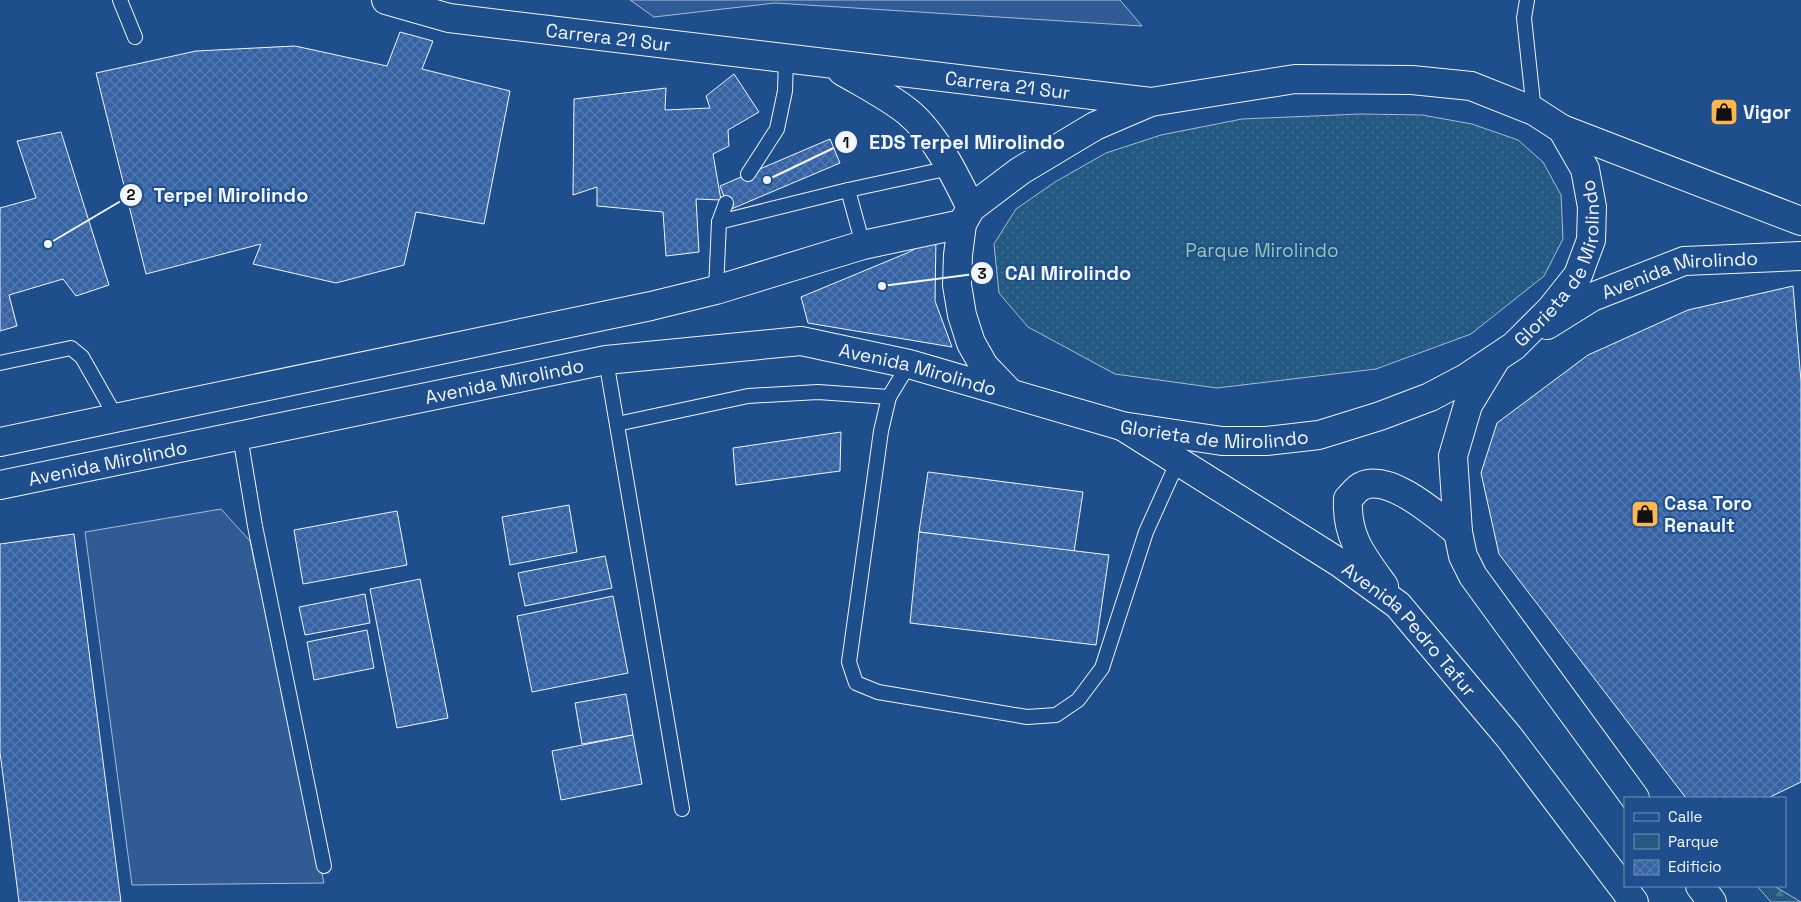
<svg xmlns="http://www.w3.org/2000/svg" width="1801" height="902" viewBox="0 0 1801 902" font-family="'Space Grotesk',sans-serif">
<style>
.green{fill:url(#green-dots);stroke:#a8bbd7}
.forest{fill:url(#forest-firs);stroke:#a8bbd7}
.parking{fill:#305b95;stroke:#a8bbd7}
.building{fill:url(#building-cross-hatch);stroke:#f2f6ff}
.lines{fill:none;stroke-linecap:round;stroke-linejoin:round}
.service-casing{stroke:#f2f6ff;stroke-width:16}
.secondary-casing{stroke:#f2f6ff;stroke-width:30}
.primary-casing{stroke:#f2f6ff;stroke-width:30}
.service{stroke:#1f4e8c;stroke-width:14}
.secondary{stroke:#1f4e8c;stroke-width:28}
.primary{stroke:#1f4e8c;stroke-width:28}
.labels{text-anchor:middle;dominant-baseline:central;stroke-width:4;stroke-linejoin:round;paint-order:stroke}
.street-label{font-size:19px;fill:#f2f6ff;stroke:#1f4e8c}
.poi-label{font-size:19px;font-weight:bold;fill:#f2f6ff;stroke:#1f4e8c;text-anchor:start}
.park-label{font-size:19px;fill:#97c8a6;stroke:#1f4e8c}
.leader{fill:none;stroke:#f2f6ff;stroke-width:2}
.callout-dot{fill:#f2f6ff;stroke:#1f4e8c;stroke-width:2}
.mark-label{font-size:15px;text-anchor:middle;font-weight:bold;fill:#111}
.callout-label{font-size:20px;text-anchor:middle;font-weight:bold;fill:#f2f6ff;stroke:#1f4e8c;stroke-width:4;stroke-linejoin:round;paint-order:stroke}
</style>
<defs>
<pattern id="green-dots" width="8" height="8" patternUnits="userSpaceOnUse" patternTransform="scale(1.25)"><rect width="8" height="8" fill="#245a82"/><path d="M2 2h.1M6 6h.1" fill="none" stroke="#447295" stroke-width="1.8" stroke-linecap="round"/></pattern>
<pattern id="forest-firs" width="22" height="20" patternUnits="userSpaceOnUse" patternTransform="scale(1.25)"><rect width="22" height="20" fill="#245a82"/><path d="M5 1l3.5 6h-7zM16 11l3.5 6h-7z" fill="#447295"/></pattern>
<pattern id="building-cross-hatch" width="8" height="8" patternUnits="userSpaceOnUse" patternTransform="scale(1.25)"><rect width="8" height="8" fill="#3563a3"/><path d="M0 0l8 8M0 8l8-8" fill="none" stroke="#537ab1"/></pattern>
</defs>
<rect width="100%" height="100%" fill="#1f4e8c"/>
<path class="green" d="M1361,114l61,1 50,9 46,16 25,22 18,33 2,44 -19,37 -73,58 -95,35 -159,19 -102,-14 -87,-47 -29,-34 -5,-49 22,-35 39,-27 51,-29 55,-18 81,-16z"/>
<path class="forest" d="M1757,886h17l27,16h-30z"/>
<g class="parking">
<path d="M630,0h490l22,26 -367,-23 -121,14z"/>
<path d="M221,509l29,32 74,342 -192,2 -47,-353z"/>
</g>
<g class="building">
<path d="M400,32l33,9 -11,28 88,22 -26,133 -68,-12 -12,53 -68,18 -83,-19 8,-20 -115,30 -50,-201 100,-22 99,-5 92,20z"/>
<path d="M734,74l25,38 -31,18 1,16 -16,8 8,46 -25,-1 3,53 -33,4 -3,-44 -66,-6v-19l-24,8 1,-96 92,-11 -1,22 45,-2 -4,-12z"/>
<path d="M61,132l48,153 -33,11 -13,-17 -54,16 8,31 -17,5v-123l36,-10 -19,-57z"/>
<path d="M830,139l10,24 -111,47 -9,-24z"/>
<path d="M936,238l-1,63 17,46 -144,-24 -7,-26 106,-44z"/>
<path d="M1793,286l8,95v401l-33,16h-82l-187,-244 -18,-81 16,-50 91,-68 100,-45z"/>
<path d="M841,432l-1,39 -104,14 -3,-37z"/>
<path d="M928,472l155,20 -9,60 -155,-20z"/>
<path d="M569,505l8,47 -67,13 -8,-48z"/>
<path d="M397,511l10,54 -104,19 -9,-54z"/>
<path d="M919,532l190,23 -13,90 -186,-22z"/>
<path d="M74,534l47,368h-102l-19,-150v-208z"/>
<path d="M605,556l7,32 -87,18 -7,-33z"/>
<path d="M420,579l28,139 -51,10 -27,-139z"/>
<path d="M365,594l5,29 -65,12 -6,-28z"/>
<path d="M613,596l15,77 -96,19 -15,-76z"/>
<path d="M367,630l7,38 -60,12 -7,-38z"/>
<path d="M626,694l7,41 -51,9 -7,-41z"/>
<path d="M633,735l9,49 -81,16 -9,-49z"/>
</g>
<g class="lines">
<defs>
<g id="service">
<path d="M120,0l15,37"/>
<path d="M1527,0l-3,18 10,93"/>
<path d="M748,174l29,-45 8,-38 1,-32"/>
<path d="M848,190l102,-22"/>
<path d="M719,222l129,-32 15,55"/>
<path d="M716,290l3,-68 7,-19"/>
<path d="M606,360l76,449"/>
<path d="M0,363l71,-15 11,9 34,60"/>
<path d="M909,364l-20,33 -8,34 -32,231 7,21 22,9 149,25 29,-2 22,-15 24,-32 44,-136 32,-71"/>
<path d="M617,424l131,-28 70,-4 71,5"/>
<path d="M240,436l15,90 69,340"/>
</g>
<g id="secondary">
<path id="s1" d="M386,0l63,18 702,84"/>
<path d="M842,71c22,13 46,25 66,41 27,22 48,65 63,96"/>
<path d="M1496,359l-28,46 -15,51 5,76 5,24 10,20 162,222"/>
<path id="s2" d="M1122,426l218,137 58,42 111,132 125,165"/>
<path d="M1384,586c-21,-29 -38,-49 -36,-87 4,-4 9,-11 14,-13 28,-13 75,30 96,46"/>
<path d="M1700,886l12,16"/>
</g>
<g id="primary">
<path d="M1562,129l239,92"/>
<path id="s3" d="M1547,325l45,-28 92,-36 117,-5"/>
<path d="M0,442l651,-136 65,-16 147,-45 99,-21"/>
<path id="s4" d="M0,485l606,-125 195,-19 108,23 213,62 100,15h44l53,-6 61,-19 50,-19 36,-19 48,-32 37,-37 27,-34 13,-35 1,-33 -7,-38 -23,-40 -28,-18 -63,-25 -59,-6 -117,-1 -144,23 -56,24 -75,45 -49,37 -9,16 -4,31 -1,30 5,30 9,28 13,23 26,27"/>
</g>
</defs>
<use href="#service" class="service-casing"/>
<use href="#secondary" class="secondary-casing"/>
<use href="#primary" class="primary-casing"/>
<use href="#service" class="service"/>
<use href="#secondary" class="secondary"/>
<use href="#primary" class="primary"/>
</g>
<defs>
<symbol id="shop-square" viewBox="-11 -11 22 22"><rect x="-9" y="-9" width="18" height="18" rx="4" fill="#ffb74d" stroke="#1f4e8c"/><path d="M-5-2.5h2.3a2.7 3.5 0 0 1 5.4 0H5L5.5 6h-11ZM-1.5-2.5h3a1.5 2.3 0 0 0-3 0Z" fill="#111"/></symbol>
</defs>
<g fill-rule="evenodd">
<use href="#shop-square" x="1708" y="96" width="32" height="32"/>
<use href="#shop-square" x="1629" y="498" width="32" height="32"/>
</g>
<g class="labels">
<g class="street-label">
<text stroke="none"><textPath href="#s1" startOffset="226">Carrera 21 Sur</textPath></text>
<text stroke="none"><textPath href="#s1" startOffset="628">Carrera 21 Sur</textPath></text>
<text stroke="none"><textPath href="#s4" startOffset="1660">Glorieta de Mirolindo</textPath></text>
<text stroke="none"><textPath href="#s3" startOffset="145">Avenida Mirolindo</textPath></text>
<text stroke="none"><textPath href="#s4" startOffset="935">Avenida Mirolindo</textPath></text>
<text stroke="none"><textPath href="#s4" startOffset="515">Avenida Mirolindo</textPath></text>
<text stroke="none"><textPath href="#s4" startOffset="1240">Glorieta de Mirolindo</textPath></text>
<text stroke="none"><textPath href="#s4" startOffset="110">Avenida Mirolindo</textPath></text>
<text stroke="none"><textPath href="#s2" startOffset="354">Avenida Pedro Tafur</textPath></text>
</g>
<g class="poi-label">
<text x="1743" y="112">Vigor</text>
<text x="1664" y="503">Casa Toro<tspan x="1664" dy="22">Renault</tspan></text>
</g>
<g class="park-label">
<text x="1262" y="250">Parque Mirolindo</text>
</g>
</g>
<path class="leader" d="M767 180L846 142M48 244L131 195M882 286L982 273"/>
<g class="callout-dot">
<circle cx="767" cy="180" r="5"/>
<circle cx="48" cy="244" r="5"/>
<circle cx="882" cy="286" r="5"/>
<circle cx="846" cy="142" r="12"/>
<circle cx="131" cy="195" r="12"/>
<circle cx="982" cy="273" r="12"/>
</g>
<g class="mark-label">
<text x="846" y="148">1</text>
<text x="131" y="200">2</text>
<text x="982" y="279">3</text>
</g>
<g class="callout-label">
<text x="967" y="149">EDS Terpel Mirolindo</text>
<text x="231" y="202">Terpel Mirolindo</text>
<text x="1068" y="280">CAI Mirolindo</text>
</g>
<rect x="1624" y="797" width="162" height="90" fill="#1f4e8c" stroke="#7391ba"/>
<rect x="1634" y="813" width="25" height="8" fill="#1f4e8c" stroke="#7391ba"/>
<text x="1668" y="822" font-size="15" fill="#f2f6ff">Calle</text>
<rect x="1634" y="834" width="25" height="15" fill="#245a82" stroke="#7391ba"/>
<text x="1668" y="847" font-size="15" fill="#f2f6ff">Parque</text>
<rect x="1634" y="860" width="25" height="15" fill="url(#building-cross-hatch)" stroke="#7391ba"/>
<text x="1668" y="872" font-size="15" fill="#f2f6ff">Edificio</text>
</svg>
